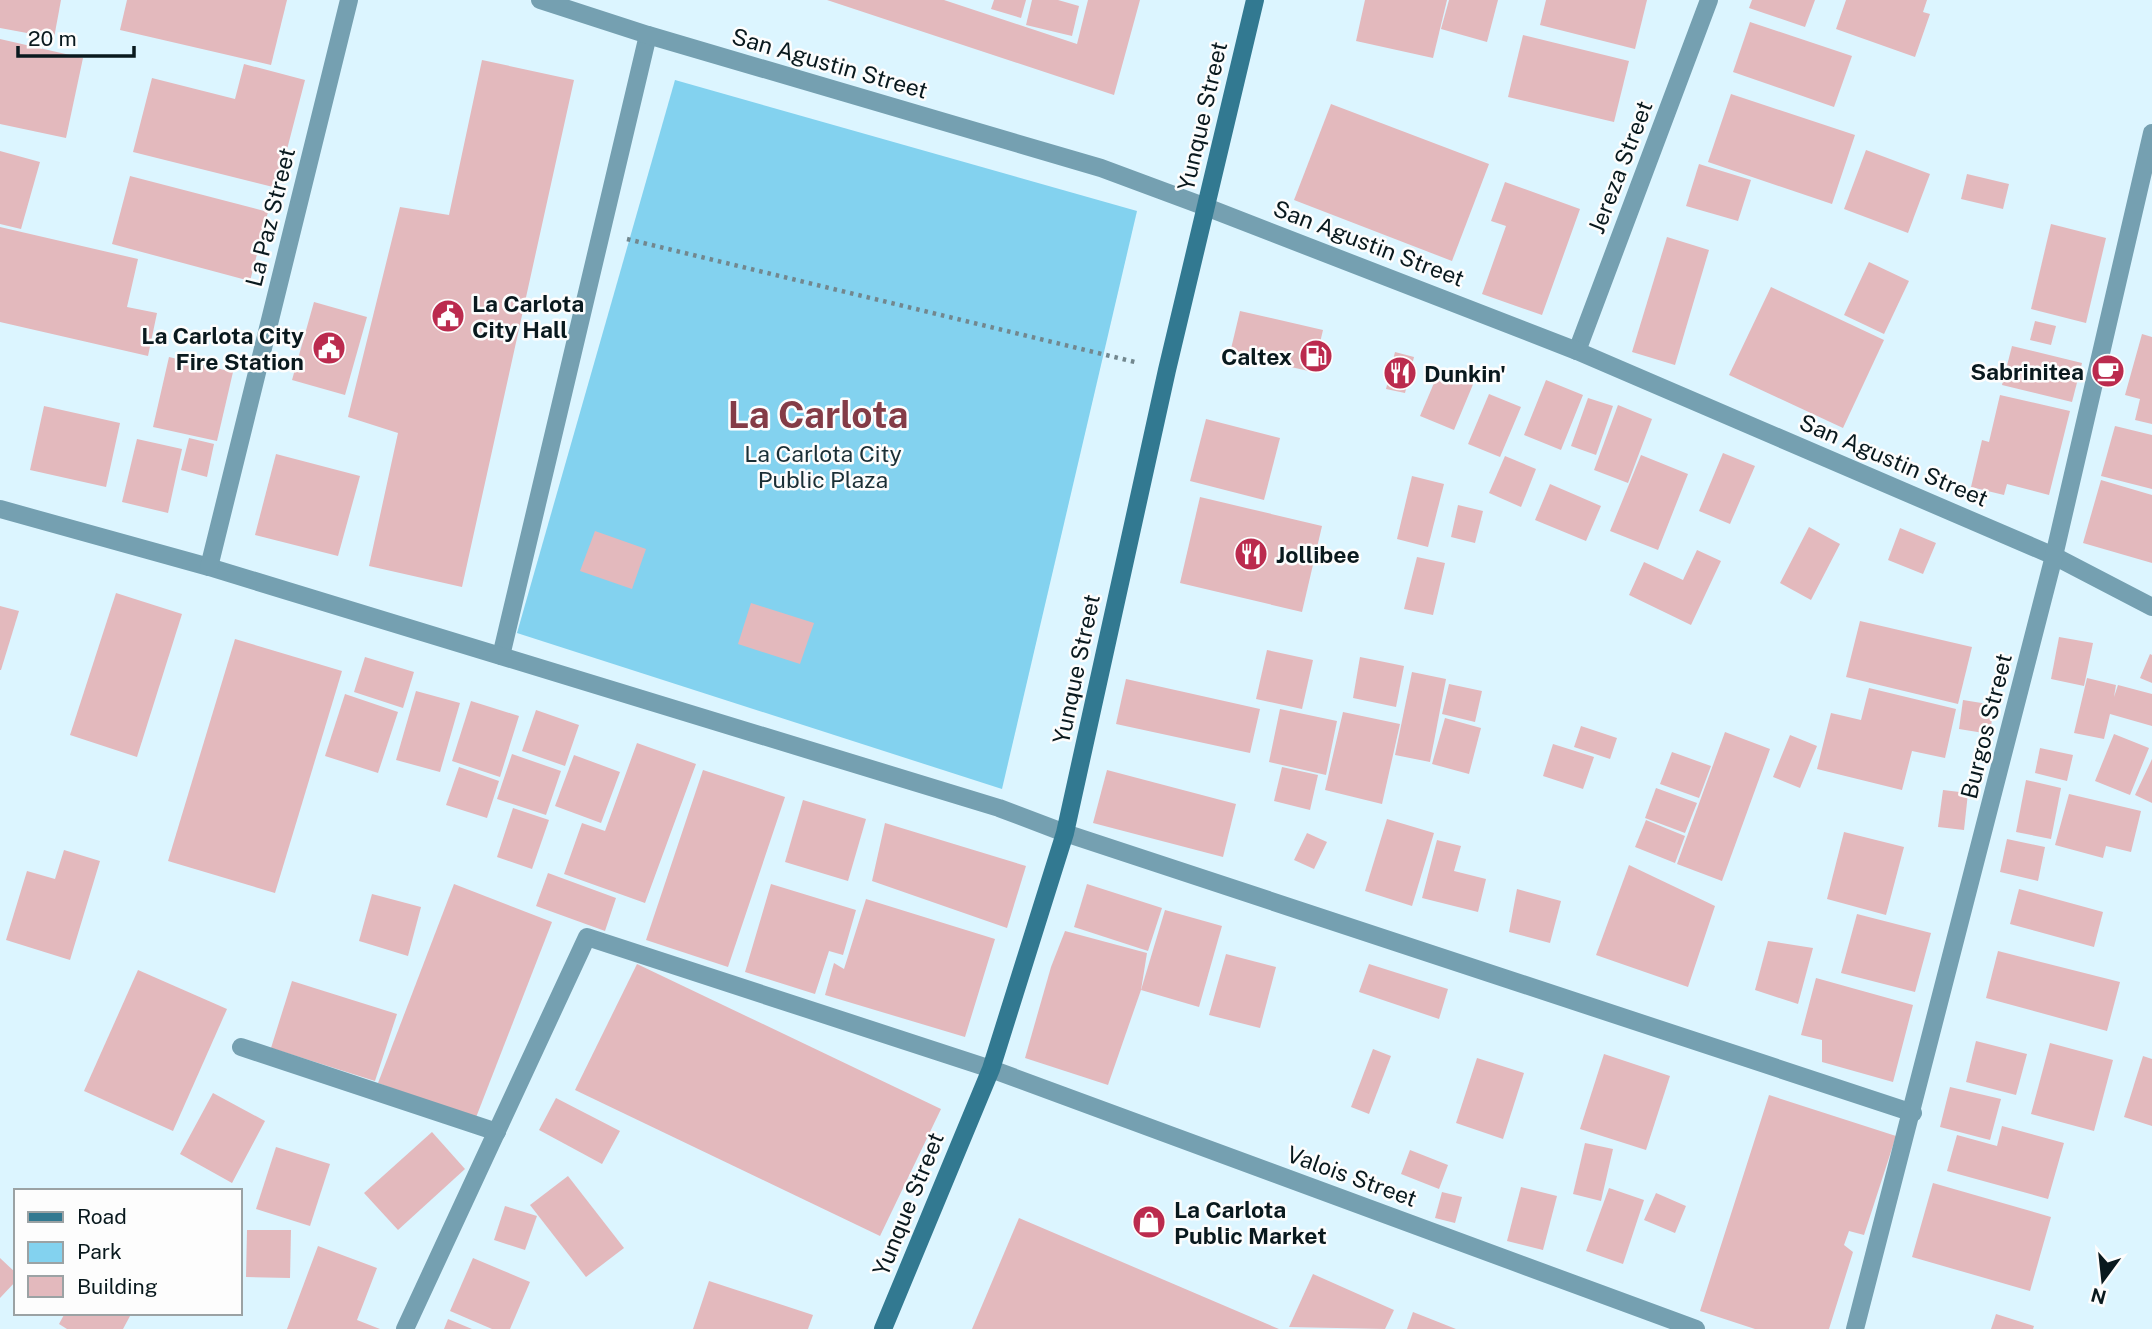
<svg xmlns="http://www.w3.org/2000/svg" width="2152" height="1329" viewBox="0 0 2152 1329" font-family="'Public Sans',sans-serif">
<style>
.green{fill:#83d2ef}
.building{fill:#e3b9bd}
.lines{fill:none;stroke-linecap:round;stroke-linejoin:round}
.path{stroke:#72878e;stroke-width:4.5;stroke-dasharray:3.5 5;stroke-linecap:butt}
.service{stroke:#75a0b1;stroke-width:18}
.minor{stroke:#75a0b1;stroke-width:18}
.tertiary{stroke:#75a0b1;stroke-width:18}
.secondary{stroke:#327991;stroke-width:18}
.labels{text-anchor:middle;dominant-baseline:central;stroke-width:5;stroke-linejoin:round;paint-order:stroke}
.street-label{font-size:23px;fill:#09191e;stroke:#fdfdfd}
.poi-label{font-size:23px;font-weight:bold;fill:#09191e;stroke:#fdfdfd;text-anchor:start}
.park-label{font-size:23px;fill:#1a2f36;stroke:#fdfdfd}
.town-label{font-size:37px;font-weight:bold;fill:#843c47;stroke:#fdfdfd}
</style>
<rect width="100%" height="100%" fill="#dcf5ff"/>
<path class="green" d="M675,80l462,131 -135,578 -485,-156z"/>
<g class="building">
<path d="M0,0h61l-7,38 -54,-10z"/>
<path d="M127,0h160l-16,65 -151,-35z"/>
<path d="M827,0h117l133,44 11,-44h52l-26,95z"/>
<path d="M994,0h32l-5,18 -30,-9z"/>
<path d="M1032,0h26l21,6 -7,30 -46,-11z"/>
<path d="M1365,0h82l-14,58 -77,-17z"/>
<path d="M1449,0h49l-11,42 -46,-13z"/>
<path d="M1546,0h101l-12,49 -95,-24z"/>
<path d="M1752,0h63l-10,27 -56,-19z"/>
<path d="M1846,0h81l-4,12 7,2 -15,43 -79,-28z"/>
<path d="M1750,22l102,34 -18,51 -101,-35z"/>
<path d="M1523,35l106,26 -15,61 -106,-25z"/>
<path d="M0,39l83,19 -17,80 -66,-14z"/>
<path d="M482,60l92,20 -112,507 -93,-21 29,-133 -50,-16 52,-210 49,8z"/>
<path d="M244,64l61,16 -28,108 -144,-36 19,-74 83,21z"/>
<path d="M1731,94l124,41 -23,69 -124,-42z"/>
<path d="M1331,104l158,60 -37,97 -158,-61z"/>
<path d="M1866,150l64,24 -22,59 -64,-24z"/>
<path d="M0,151l40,11 -19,67 -21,-5z"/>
<path d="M1699,164l52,16 -13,41 -52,-15z"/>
<path d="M1967,174l42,10 -6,25 -42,-10z"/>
<path d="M130,176l138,36 -18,69 -138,-37z"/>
<path d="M1505,182l75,27 -38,106 -60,-21 24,-68 -15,-5z"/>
<path d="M2051,224l55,14 -20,85 -55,-14z"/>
<path d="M0,227l138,32 -11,48 30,6 -9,43 -148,-34z"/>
<path d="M1667,237l42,13 -34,115 -43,-13z"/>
<path d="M1869,262l40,19 -25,53 -40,-19z"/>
<path d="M1771,287l113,53 -41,88 -114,-53z"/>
<path d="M314,302l53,15 -22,78 -53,-15z"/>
<path d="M1240,311l83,19 -10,42 -83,-19z"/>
<path d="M2035,321l21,5 -5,19 -21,-5z"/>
<path d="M2142,334l10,3v87l-17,-4 5,-21 -15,-4z"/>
<path d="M2012,346l70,17 -10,39 -70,-17z"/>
<path d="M1395,352l19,5 -9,36 -19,-4z"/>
<path d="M169,357l64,15 -16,69 -64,-14z"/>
<path d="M1440,369l34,13 -20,48 -34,-14z"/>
<path d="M1546,380l37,15 -22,55 -37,-15z"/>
<path d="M1489,394l32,13 -21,50 -32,-13z"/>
<path d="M2000,395l70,16 -21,84 -42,-11 -3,11 -33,-8 11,-47 7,2z"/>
<path d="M1588,398l25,8 -17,49 -25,-9z"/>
<path d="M1618,405l34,14 -24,64 -34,-13z"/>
<path d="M44,406l76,17 -14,64 -76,-17z"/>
<path d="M1206,419l74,19 -16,62 -74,-19z"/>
<path d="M2115,426l37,9v54l-51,-13z"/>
<path d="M189,438l25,6 -7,33 -26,-7z"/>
<path d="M137,439l45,10 -14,64 -46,-11z"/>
<path d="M1723,453l32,13 -25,58 -31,-13z"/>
<path d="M276,454l84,22 -22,80 -83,-21z"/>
<path d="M1641,455l47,19 -30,76 -48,-19z"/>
<path d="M1505,456l31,13 -15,38 -32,-14z"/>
<path d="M1412,476l32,8 -16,63 -31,-8z"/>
<path d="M2101,480l51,15v68l-69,-20z"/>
<path d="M1550,484l51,22 -15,35 -51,-21z"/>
<path d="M1200,497l122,29 -20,86 -122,-29z"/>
<path d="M1458,505l25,6 -8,32 -24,-6z"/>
<path d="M1809,527l31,17 -29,56 -31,-17z"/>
<path d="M1900,528l36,15 -13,31 -35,-14z"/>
<path d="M595,531l51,18 -14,40 -52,-18z"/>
<path d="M1697,550l24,11 -30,64 -62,-30 15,-33 39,18z"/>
<path d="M1417,557l28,6 -12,52 -29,-6z"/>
<path d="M116,593l66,21 -45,143 -67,-22z"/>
<path d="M751,603l63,20 -14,41 -62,-20z"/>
<path d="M0,606l19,5 -18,59h-1z"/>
<path d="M1860,621l112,26 -14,57 -112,-27z"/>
<path d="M2059,637l34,6 -9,43 -33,-7z"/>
<path d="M235,639l107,32 -67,222 -107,-32z"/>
<path d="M1267,650l46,10 -11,49 -46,-10z"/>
<path d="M2150,654l2,1v28l-12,-5z"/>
<path d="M365,657l49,15 -11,36 -49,-16z"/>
<path d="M1360,657l44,9 -8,41 -43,-9z"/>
<path d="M1412,672l34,7 -16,83 -35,-7z"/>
<path d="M2087,678l29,7 -2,12 4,-12 34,9v32l-42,-12 -6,25 -30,-6z"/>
<path d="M1126,679l134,30 -10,44 -134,-29z"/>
<path d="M1449,684l33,7 -7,31 -33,-8z"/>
<path d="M1869,688l87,21 -11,49 -33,-7 -10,39 -85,-21 14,-56 30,7z"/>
<path d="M416,691l44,12 -20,69 -44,-12z"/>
<path d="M345,694l53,18 -20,61 -53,-17z"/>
<path d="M1963,700l31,5 -4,29 -31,-5z"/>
<path d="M471,701l48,15 -19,61 -48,-16z"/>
<path d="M1280,709l57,12 -11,54 -57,-13z"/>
<path d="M536,710l43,15 -14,41 -43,-15z"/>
<path d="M1343,712l57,12 -18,80 -57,-14z"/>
<path d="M1445,718l36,10 -12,46 -37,-10z"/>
<path d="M1581,726l36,12 -7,21 -36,-12z"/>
<path d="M1725,732l45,17 -48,132 -45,-17z"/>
<path d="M2114,734l35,14 -19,47 -35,-14z"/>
<path d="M1790,735l27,11 -17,42 -27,-11z"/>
<path d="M637,743l59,21 -51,139 -81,-29 18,-51 23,8z"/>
<path d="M1553,744l41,13 -11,32 -40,-13z"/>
<path d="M2040,748l33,7 -6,26 -32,-8z"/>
<path d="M1672,752l39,14 -12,32 -39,-14z"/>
<path d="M512,754l49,17 -15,44 -49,-16z"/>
<path d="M574,755l46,17 -19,51 -46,-17z"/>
<path d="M2152,759v44l-17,-8z"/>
<path d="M459,767l40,14 -12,37 -41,-13z"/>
<path d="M1282,767l36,8 -8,35 -36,-9z"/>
<path d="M703,770l82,27 -57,170 -82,-27z"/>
<path d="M1107,770l129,34 -13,53 -130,-34z"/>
<path d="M2026,780l35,8 -10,51 -35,-7z"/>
<path d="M1656,788l41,15 -12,30 -40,-15z"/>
<path d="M1943,790l25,3 -4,37 -26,-3z"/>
<path d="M2069,794l72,17 -10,41 -25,-6 -3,12 -48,-13z"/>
<path d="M803,800l63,19 -18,62 -63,-19z"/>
<path d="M513,808l36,12 -17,49 -35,-12z"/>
<path d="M1387,819l47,14 -22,73 -47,-15z"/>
<path d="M1646,820l39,16 -10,27 -40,-16z"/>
<path d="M885,823l141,43 -19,62 -135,-47z"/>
<path d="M1844,832l60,15 -18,68 -59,-16z"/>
<path d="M1307,833l20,9 -13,27 -20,-9z"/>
<path d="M2007,839l38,8 -7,34 -38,-9z"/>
<path d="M1437,840l24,6 -7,25 32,8 -8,33 -56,-14z"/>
<path d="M64,850l36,11 -30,99 -64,-20 21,-69 28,8z"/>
<path d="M1629,865l86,41 -27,81 -92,-32z"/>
<path d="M548,873l68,25 -11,33 -69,-25z"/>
<path d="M454,884l98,38 -77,198 -97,-37z"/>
<path d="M771,884l85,26 -13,45 -14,-4 -14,43 -70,-22z"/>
<path d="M1087,884l75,24 -14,43 -74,-24z"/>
<path d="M1517,889l44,12 -11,42 -41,-11z"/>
<path d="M2019,889l84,23 -9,35 -84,-23z"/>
<path d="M372,894l49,13 -13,49 -49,-15z"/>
<path d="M866,899l129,40 -30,98 -140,-42 9,-32 10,6z"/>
<path d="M1165,910l57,16 -23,81 -58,-17z"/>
<path d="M1857,914l74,19 -16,59 -74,-19z"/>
<path d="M1065,931l82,22 -6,37 -33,95 -83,-27 26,-91z"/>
<path d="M1768,941l45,7 -15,56 -43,-14z"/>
<path d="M1998,951l122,31 -13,49 -121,-33z"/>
<path d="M1226,954l50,13 -16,61 -51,-13z"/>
<path d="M637,964l304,145 -61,127 -305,-146z"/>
<path d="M1369,964l79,25 -9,30 -80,-27z"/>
<path d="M138,970l89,39 -54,122 -89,-40z"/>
<path d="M1816,978l97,27 -20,77 -71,-20v-22l-21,-5z"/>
<path d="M292,981l105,33 -22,67 -104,-33z"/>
<path d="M1976,1041l51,13 -11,41 -50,-13z"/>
<path d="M2050,1043l63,17 -19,71 -63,-17z"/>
<path d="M1373,1049l18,7 -22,58 -18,-7z"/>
<path d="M1604,1054l66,22 -24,74 -66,-21z"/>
<path d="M2143,1056l9,3v67l-28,-9z"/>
<path d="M1477,1058l47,15 -21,66 -47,-16z"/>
<path d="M1950,1087l51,12 -11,41 -50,-13z"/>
<path d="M213,1093l52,28 -33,62 -52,-29z"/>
<path d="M1769,1095l127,41 -32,99 -15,-4 -5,14 9,7 -24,77h-74l-55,-18z"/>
<path d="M556,1098l64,33 -18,33 -63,-34z"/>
<path d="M2002,1126l62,17 -16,56 -101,-28 10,-36 40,11z"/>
<path d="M432,1132l33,37 -67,61 -34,-37z"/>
<path d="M1585,1143l28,6 -12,52 -28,-7z"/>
<path d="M276,1147l54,17 -20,62 -54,-17z"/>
<path d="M1410,1150l38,15 -9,24 -38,-15z"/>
<path d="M568,1176l56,72 -38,29 -56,-72z"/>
<path d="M1933,1183l118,34 -21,74 -118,-34z"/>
<path d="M1521,1187l36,9 -14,54 -36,-9z"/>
<path d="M1609,1188l35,12 -21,64 -37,-13z"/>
<path d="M1442,1192l20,5 -7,26 -20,-5z"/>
<path d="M1656,1193l30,13 -11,27 -31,-13z"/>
<path d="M505,1206l32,10 -12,34 -31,-10z"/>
<path d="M1019,1218l260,111h-307z"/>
<path d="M247,1230h44l-1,48 -44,-1z"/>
<path d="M318,1246l59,22 -20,52 23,9h-93z"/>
<path d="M0,1258l16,15v8l-16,17z"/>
<path d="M473,1258l57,24 -20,47h-18l-42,-18z"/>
<path d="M1313,1274l81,36 -9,19 -96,-2z"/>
<path d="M709,1281l104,34 -5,14h-115z"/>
<path d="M1413,1312l43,17h-49z"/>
<path d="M65,1313h59l6,3 -7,13h-56l-8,-5z"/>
<path d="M1996,1314l38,12 -1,3h-42z"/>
<path d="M448,1319l24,10h-28z"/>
</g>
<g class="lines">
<path class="path" d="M627,239l512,124"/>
<path class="service" d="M501,656l147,-621"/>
<g class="minor">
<path d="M1577,351l132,-351"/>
<path d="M241,1047l256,85"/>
<path d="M405,1329l182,-392 404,132"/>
</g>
<g class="tertiary">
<path d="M540,0l108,35 453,133 105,39 371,144 477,205 98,51"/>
<path d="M0,509l209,58 790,241 66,25 848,280"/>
<path d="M209,567l140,-567"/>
<path d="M991,1069l705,260"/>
<path d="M1855,1329l199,-773 98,-423"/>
</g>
<path class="secondary" d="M883,1329l108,-260 74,-236 102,-463 88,-370"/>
</g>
<defs>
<symbol id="civic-disc" viewBox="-11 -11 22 22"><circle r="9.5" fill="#bb2b4e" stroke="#fdfdfd"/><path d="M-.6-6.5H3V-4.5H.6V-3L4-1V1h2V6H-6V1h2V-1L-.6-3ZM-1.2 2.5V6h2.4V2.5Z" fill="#fff"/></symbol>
<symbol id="fuel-disc" viewBox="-11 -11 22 22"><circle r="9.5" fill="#bb2b4e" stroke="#fdfdfd"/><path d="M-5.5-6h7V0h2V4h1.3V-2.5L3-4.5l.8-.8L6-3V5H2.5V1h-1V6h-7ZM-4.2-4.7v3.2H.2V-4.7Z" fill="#fff"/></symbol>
<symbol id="cafe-disc" viewBox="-11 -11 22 22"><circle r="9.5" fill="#bb2b4e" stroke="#fdfdfd"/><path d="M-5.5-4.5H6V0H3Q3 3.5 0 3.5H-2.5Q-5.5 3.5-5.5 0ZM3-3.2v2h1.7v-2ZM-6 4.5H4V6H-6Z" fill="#fff"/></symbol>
<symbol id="restaurant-disc" viewBox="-11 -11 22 22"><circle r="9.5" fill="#bb2b4e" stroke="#fdfdfd"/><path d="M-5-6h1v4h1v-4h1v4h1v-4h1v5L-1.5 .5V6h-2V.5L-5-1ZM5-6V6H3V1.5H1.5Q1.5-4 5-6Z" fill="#fff"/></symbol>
<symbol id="shop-disc" viewBox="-11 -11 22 22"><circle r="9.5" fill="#bb2b4e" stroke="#fdfdfd"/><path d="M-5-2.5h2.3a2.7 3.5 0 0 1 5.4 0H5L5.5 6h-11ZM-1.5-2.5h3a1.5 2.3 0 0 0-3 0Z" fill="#fff"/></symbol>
</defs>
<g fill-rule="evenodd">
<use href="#civic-disc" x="429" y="297" width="38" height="38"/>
<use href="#civic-disc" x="310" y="329" width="38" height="38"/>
<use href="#fuel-disc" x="1297" y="337" width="38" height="38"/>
<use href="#cafe-disc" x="2089" y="352" width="38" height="38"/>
<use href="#restaurant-disc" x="1381" y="354" width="38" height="38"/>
<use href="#restaurant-disc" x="1232" y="535" width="38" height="38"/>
<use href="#shop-disc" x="1130" y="1203" width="38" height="38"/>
</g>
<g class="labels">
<g class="street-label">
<text transform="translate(830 63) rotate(16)">San Agustin Street</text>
<text transform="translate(1202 116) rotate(-77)">Yunque Street</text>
<text transform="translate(1620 167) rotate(-69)">Jereza Street</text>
<text transform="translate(270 217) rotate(-76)">La Paz Street</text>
<text transform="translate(1369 243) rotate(21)">San Agustin Street</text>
<text transform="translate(1894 460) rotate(23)">San Agustin Street</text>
<text transform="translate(1076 669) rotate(-78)">Yunque Street</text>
<text transform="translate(1986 726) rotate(-76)">Burgos Street</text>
<text transform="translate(1352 1176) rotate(20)">Valois Street</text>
<text transform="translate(908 1204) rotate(-68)">Yunque Street</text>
</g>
<g class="poi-label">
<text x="472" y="303">La Carlota<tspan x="472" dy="26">City Hall</tspan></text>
<text x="304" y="335" text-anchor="end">La Carlota City<tspan x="304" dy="26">Fire Station</tspan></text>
<text x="1292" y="356" text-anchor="end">Caltex</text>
<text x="2084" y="371" text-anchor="end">Sabrinitea</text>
<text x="1424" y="373">Dunkin'</text>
<text x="1276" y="554">Jollibee</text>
<text x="1174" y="1209">La Carlota<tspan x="1174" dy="26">Public Market</tspan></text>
</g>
<g class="park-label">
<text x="823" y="453">La Carlota City<tspan x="823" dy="26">Public Plaza</tspan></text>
</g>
<g class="town-label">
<text x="818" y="414">La Carlota</text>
</g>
</g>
<rect x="14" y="1189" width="228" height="126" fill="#fdfdfd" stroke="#9ba2a4" stroke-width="2"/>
<rect x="28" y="1212" width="35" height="10" fill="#327991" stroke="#9ba2a4" stroke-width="2"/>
<text x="77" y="1224" font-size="21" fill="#09191e">Road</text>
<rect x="28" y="1242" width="35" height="21" fill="#83d2ef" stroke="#9ba2a4" stroke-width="2"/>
<text x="77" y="1259" font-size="21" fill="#09191e">Park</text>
<rect x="28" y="1276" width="35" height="21" fill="#e3b9bd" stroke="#9ba2a4" stroke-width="2"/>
<text x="77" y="1294" font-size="21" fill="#09191e">Building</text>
<g transform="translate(2103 1280) rotate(195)" stroke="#fdfdfd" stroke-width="5" paint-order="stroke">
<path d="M0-5L12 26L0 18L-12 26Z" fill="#09191e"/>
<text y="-10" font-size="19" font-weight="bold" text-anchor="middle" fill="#09191e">N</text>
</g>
<path d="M18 46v10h116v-10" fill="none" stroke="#09191e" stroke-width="3.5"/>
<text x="28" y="46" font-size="21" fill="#09191e" stroke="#fdfdfd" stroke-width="5" paint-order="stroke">20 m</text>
</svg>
